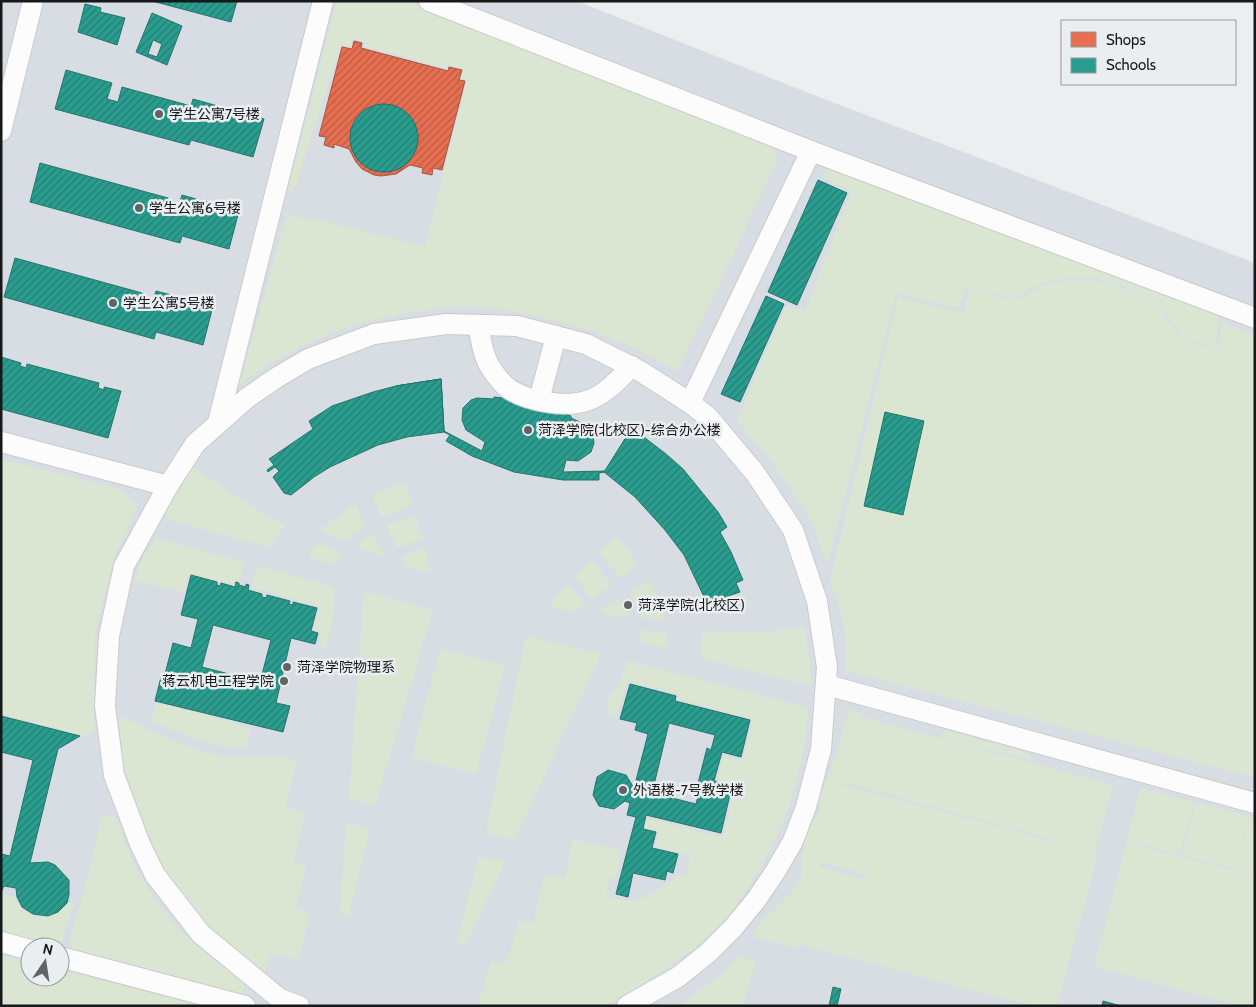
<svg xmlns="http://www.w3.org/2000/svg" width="1256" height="1007" viewBox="0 0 1256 1007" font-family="Cabin,'Noto Sans SC',sans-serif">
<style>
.built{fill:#d8dde3;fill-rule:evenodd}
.green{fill:#dae6d2;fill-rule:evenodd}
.shops{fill:url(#shops-hatch);stroke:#a95540;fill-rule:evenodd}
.schools{fill:url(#schools-hatch);stroke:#24756c;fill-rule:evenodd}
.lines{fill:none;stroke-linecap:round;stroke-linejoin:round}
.minor-casing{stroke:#c9cacc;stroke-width:22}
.minor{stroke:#fcfcfd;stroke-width:20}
.poi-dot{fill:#626364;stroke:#ebeef1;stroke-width:2}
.labels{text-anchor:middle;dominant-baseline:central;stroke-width:5;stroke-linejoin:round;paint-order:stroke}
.poi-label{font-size:14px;fill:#171819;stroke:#ebeef1;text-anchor:start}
</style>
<defs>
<pattern id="shops-hatch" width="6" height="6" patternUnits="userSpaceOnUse" patternTransform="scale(1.25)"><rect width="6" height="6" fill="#e76f51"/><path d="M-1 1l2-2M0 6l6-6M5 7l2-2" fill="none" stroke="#ba5a42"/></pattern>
<pattern id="schools-hatch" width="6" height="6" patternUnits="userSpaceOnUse" patternTransform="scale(1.25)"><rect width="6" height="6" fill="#2a9d8f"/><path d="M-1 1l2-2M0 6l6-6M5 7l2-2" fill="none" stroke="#237f74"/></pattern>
</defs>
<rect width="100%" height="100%" fill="#eceef0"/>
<path class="built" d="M1,1h576l242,96 436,166v743h-1254zM30,947h30v30h-30z"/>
<g class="green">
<path d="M337,1h73l361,142 6,6 -1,14 -95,202 -6,6c-38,-25 -78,-40 -122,-51 -32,-7 -64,-15 -97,-14 -12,0 -25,4 -37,5 -68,10 -125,33 -180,74l48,-170 44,8 94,24 42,-167 -6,-2 2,-9 -15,-4 -1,3 -83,-22 1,-4 -12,-3 -3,8 -9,-3 -45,141 -2,4 -4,2 -2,-3z"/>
<path d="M827,163l392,149 -3,34 -33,-6c-4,-8 -8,-17 -14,-24 -5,-6 -14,-12 -21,-16 -32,-21 -70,-30 -106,-16 -10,3 -19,10 -27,15l-49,-13 -7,22 -63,-15 -69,272c-4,-12 -8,-25 -13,-37 -20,-40 -48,-74 -77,-108l49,-114 19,5 47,-120 -28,-13z"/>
<path d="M1084,279c30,4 63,15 83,39 6,6 10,15 15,23l36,7 4,-25 33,13v441l-409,-106c1,-32 -2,-61 -16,-89l68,-285 66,16 6,-25 46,13c26,-17 38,-20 68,-22z"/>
<path d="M1,459l121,31 15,18 -22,47 -20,75 -1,85 1,17 -9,4 -85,-22z"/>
<path d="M193,467l43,30 49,29 -9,10 -6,11 -100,-27 -4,-7 8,-20z"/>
<path d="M406,483l6,17v5l-30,12 -10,-22 18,-8z"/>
<path d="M355,504l11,22 -23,15 -22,-12z"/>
<path d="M415,515l7,23 -25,10 -10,-22z"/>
<path d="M372,534l12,20 -3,3 -25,-11z"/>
<path d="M615,536l13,14 10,15 -18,13 -21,-25z"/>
<path d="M155,540l10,1 79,21 -5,19 -4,-1 -1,5 -45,-11 -6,18 -49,-12 8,-20z"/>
<path d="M319,543l18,9 5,4 -11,7 -22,-6 3,-8z"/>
<path d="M425,547l5,23 -11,1 -14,-5 -3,-9z"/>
<path d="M591,560l21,25 -20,13 -17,-21z"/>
<path d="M257,566l78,21 -3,36 -6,24 -2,1 -5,-2 1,-14 -7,-2 7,-24 -68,-18z"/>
<path d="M650,580l16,39 -25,-2 -11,-24z"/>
<path d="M567,585l18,19 -10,7 -20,-3 -4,-7z"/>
<path d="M364,592l69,18 -58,196 -26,-8z"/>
<path d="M621,598l9,19 -27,-3 -3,-5z"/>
<path d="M805,627l7,57 -5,1 -105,-27 -1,-25 64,-1z"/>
<path d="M639,630l27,4 3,15 -28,-7z"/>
<path d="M526,636l75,18 -87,186 -28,-7z"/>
<path d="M440,649l65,17 -29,108 -64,-17z"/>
<path d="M629,661l179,47c-3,69 -28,135 -68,191 -7,10 -15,21 -24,29 -18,18 -41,35 -63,49 -16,11 -31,21 -49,29h-126l13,-45 15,3 13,-43 14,3 12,-50 20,5 8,-40 48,12 -6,28 -5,-1 -4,18c29,12 51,-2 72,-22l8,2 4,-21 -35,-9 4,-15 -14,-3 2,-10 76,19 13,-53 -19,-5 6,-23 20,4 10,-41 -75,-20 1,-5 -52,-12 -11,35 -2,1 -5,-3 -2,-15 12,-14 4,-13z"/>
<path d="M157,702l81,21 4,3 9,3 -5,20c-34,-2 -64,-15 -95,-29z"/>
<path d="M851,709l10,4v4l252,68 -18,66 -252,-69 -1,3 256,68 -41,153h-24l-189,-50 12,-45 -13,45 -44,-12 -3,3 -40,-9 -1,-8c13,-20 38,-30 46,-53 1,-4 0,-7 0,-12 0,-15 6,-44 19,-54l-1,-15 7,-12 13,-37 8,-31 2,-5zM871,852l-7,27 -44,-12 1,-5 43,12z"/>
<path d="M119,716l60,27 46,15h66l5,5 -11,44 20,5 -12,50 13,3 -11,44 15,4 -12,47 -28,-7 -6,24 -58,-51 -29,-35 -19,-31 -22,-48 -14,-49z"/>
<path d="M943,730l88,24 -1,6 -87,-22 -2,-1z"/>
<path d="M1141,788l53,14 -14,53 -53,-14z"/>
<path d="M1196,802l53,15 -14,52 -53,-14z"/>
<path d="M101,816l13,1 3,3 14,38 10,20 28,40 18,19 58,47 -3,10 -170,-43 -2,-10 23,-84z"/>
<path d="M1250,817l5,1v57l-19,-5z"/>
<path d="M346,823l24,5 -21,88 -9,-3z"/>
<path d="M1127,843l128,33v130h-15l-146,-40z"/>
<path d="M479,857l26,5 -39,82 -9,-2z"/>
<path d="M1,894c4,1 12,1 15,5 3,2 3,7 6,9 15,16 36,10 47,-6l5,1 -14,46v-2h-15l-44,-10z"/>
<path d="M1,955l29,7v15h30v-7l142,36h-201z"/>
<path d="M738,956l17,5 -12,45h-64l39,-29z"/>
</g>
<path class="shops" d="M354,41l8,2 -1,5 87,23 1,-4 13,3 -3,10 6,1 -23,89 -9,-2 -1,7 -10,-2 1,-5 -13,-3 -14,9 -15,2 -7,-1 -12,-6 -6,-7 -7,-13 -15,-5v4l-10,-3 2,-8 -7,-1 23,-89 10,2zM380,104l14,1 13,8 8,11 4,13 -3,13 -7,12 -10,7 -13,3 -14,-2 -11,-7 -8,-11 -3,-12 1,-12 6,-11 9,-8z"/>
<g class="schools">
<path d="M152,1h85l-6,21z"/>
<path d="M85,4l16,4 -1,4 25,6 -8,27 -39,-13z"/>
<path d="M152,13l30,13 -15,39 -31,-13zM153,40l9,4 -5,13 -9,-3z"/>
<path d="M66,70l46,13 -5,16 11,3 4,-15 69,19 2,-7 71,20 -11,38 -62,-17 -2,5 -134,-36z"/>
<circle cx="384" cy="138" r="34"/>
<path d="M40,163l128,35 -1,3 12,4 3,-10 57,16 -10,38 -47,-13 -2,7 -150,-41z"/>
<path d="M818,180l29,13 -50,112 -29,-13z"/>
<path d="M15,258l127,35 -1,3 12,4 3,-9 57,15 -10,39 -47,-13 -2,7 -150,-42z"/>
<path d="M766,296l18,8 -44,98 -19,-8z"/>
<path d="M1,357l20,6 -1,3 6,2 1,-4 72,19 -1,5 6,2v-3l17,4 -13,47 -107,-29z"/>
<path d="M441,379l3,52 38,20 3,-9 -19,-12 -4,-10 1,-12 8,-8 6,-2 17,1v-2l18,2 38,9 21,8v2l11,5 6,4 5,9 1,7 -3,9 -13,9 -12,-1 -3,12 42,-1 27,-43 -27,44 -6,1v7h-36l-49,-8 -42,-16 -26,-15 4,-6 -6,-3 -3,-53 -45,7z"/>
<path d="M441,379l3,53 -37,5 -29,8 -48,22 -16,10 -23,18 -7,-2 -11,-16 6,-6 -4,-4 -7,5 -1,-2 7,-5 -5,-6 44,-30 -4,-8 23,-15 41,-14 23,-6z"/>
<path d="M885,412l39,9 -21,94 -39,-9z"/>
<path d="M632,428l34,26 17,15 35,43 9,15 -7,5 11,20 12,28 -7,3 4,9 -26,9h-8l-22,-46 -19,-25 -30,-33 -31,-25z"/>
<path d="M191,575l26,7v3l3,1 1,-3 14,4 1,-5 3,1v2l7,2v-3l3,1 -1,5 14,4v3l4,1 1,-3 23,6 -1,3 4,1v-3l24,6 -6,23 7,2 -3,11 -24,-6 -15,65 14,3 -7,26 -128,-31 7,-28 3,1 8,-31 18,5 7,-29 -17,-4zM213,625l58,15 -11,42 -58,-15z"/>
<path d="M630,684l46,12 -1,5 75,19 -9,37 -19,-5 -8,29 18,5 -11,47 -75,-18 -3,14 13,3 -4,16 26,6 -5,19 -6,-2 -2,9 -32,-7 -5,24 -12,-3 20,-77 -9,-2 3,-12 -5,-2 -11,8 -15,-3 -6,-11 4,-18 11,-7 18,5 8,13 14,-54 -13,-4 2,-7 -17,-4zM669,723l46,12 -4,15 -4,-2 -11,43 3,1 -3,12 -44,-11z"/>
<path d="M1,716l79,20 -22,13 -28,114 18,-1 7,3 14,15v15l-2,8 -9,9 -10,4 -15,-2 -11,-7 -5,-10 -1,-9 -12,-2 -3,6v-38l9,2 23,-96 -32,-8z"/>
<path d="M833,987l8,2 -4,17h-8z"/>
<path d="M1103,1001l18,5h-19z"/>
</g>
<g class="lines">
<defs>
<g id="minor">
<path d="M429,1l382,150"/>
<path d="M1,131l32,-130"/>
<path d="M478,325c3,14 4,28 11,40 4,7 13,19 20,24 18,12 56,19 77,12 18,-5 33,-22 46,-35"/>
<path d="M539,400l17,-64"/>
<path d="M690,403l121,-252 444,167"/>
<path d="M218,423l105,-422"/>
<path d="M1,442l167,44"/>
<path d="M827,685l428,118"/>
<path d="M1,942l29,8"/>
<path d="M60,957l185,49"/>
<path d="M299,1006l-19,-7 -79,-65 -46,-59 -15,-31 -26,-69 -9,-69 4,-70 15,-70 44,-80 27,-42 52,-46 29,-20 32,-19 66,-25 72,-10 71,2 69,18 54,27 50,32 18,14 47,56 38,57 24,71 10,66 -6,82 -15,58 -13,34 -18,31 -19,28 -23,28 -25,25 -30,24 -51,29"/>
</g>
</defs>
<use href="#minor" class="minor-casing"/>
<use href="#minor" class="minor"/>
</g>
<g class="poi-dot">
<circle cx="159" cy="114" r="5"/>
<circle cx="139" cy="208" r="5"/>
<circle cx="113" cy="303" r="5"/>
<circle cx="528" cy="430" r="5"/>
<circle cx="628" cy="605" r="5"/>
<circle cx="287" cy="667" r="5"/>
<circle cx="284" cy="681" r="5"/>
<circle cx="623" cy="790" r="5"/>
</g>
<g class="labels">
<g class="poi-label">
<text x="169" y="114">学生公寓7号楼</text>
<text x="149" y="208">学生公寓6号楼</text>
<text x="123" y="303">学生公寓5号楼</text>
<text x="538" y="430">菏泽学院(北校区)-综合办公楼</text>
<text x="638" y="605">菏泽学院(北校区)</text>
<text x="297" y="667">菏泽学院物理系</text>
<text x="274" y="681" text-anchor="end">蒋云机电工程学院</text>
<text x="633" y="790">外语楼-7号教学楼</text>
</g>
</g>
<rect width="1256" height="1007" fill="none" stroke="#171819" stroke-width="5"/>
<rect x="1061" y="20" width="175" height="65" fill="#ebeef1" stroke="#96989b"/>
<rect x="1071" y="32" width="25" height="15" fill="#e76f51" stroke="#96989b"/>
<text x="1106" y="45" font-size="15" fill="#171819">Shops</text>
<rect x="1071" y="58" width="25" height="15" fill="#2a9d8f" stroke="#96989b"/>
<text x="1106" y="70" font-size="15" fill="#171819">Schools</text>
<g transform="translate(45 962) rotate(13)"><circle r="24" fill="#ebeef1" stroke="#96989b"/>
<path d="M0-4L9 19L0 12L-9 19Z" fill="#626364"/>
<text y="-8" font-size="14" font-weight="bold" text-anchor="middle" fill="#171819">N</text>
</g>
</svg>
